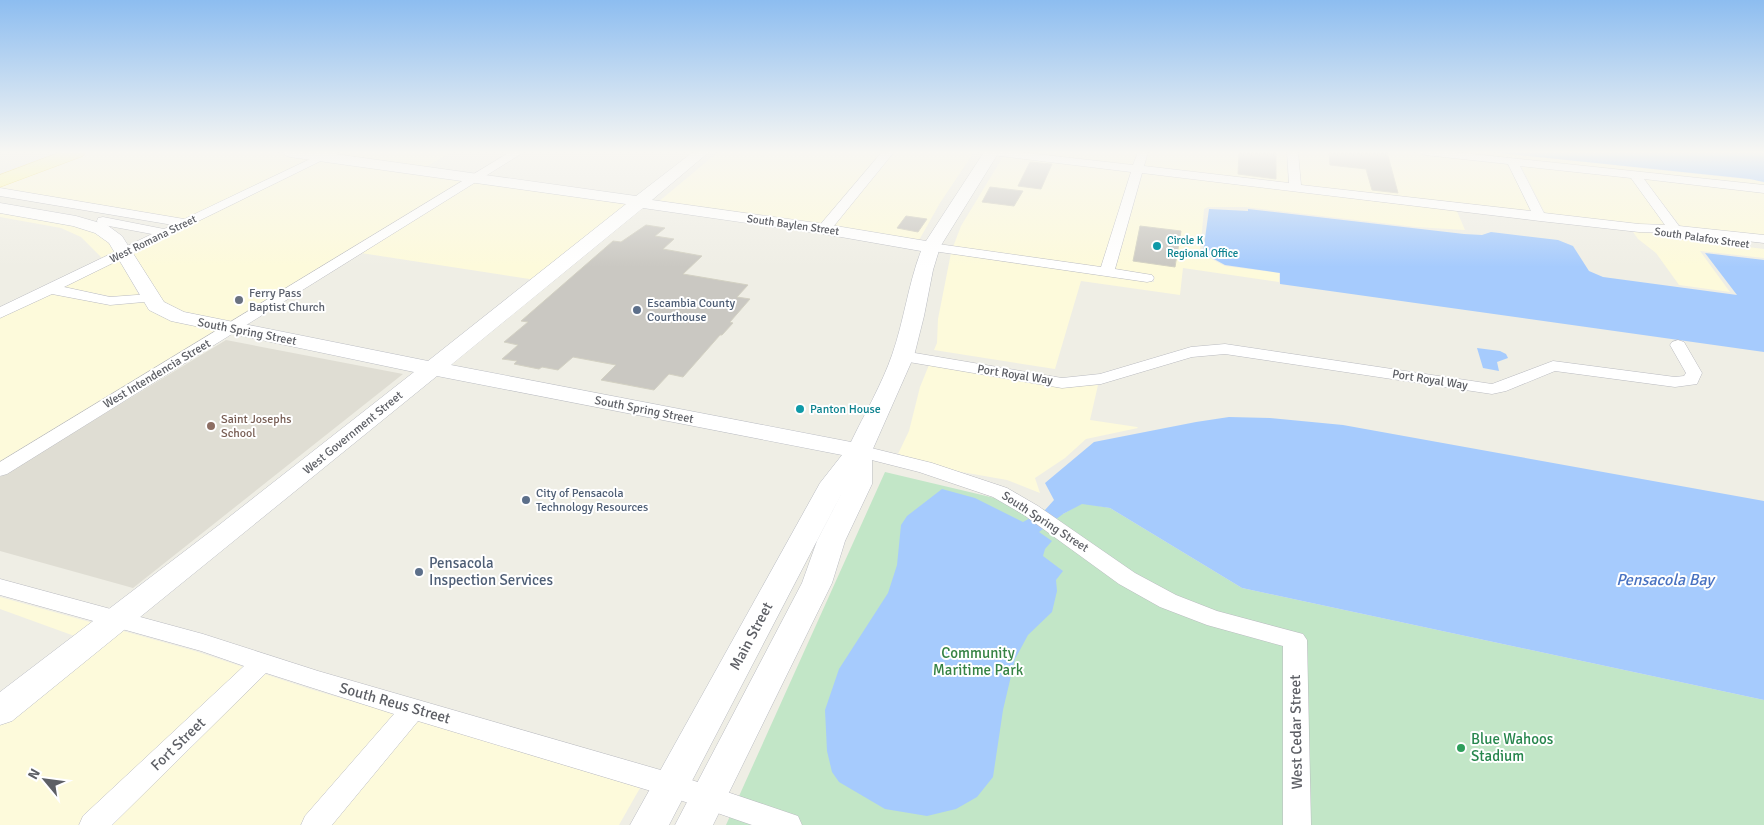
<svg xmlns="http://www.w3.org/2000/svg" width="1764" height="825" viewBox="0 0 1764 825" font-family="Signika,sans-serif">
<style>
.commercial{fill:#fdfadb}
.education{fill:#dfddd3}
.green{fill:#c2e6c7}
.water{fill:#a6cbfd}
.building{fill:#cac8c2;stroke:#d3d1c3}
.lines{fill:none;stroke-linecap:round;stroke-linejoin:round}
.street-casing{stroke:#babbc0;stroke-width:1}
.secondary-casing{stroke:#babcc2;stroke-width:1}
.primary-casing{stroke:#efda5e;stroke-width:1}
.street{fill:#fff;fill-rule:evenodd}
.secondary{fill:#fff;fill-rule:evenodd}
.primary{fill:#fefcab;fill-rule:evenodd}
.culture-dot{fill:#0f9aa8;stroke:#fff;stroke-width:2}
.worship-dot{fill:#6b7280;stroke:#fff;stroke-width:2}
.service-dot{fill:#5c6f8a;stroke:#fff;stroke-width:2}
.education-dot{fill:#8d6e63;stroke:#fff;stroke-width:2}
.leisure-dot{fill:#2e9e5b;stroke:#fff;stroke-width:2}
.labels{text-anchor:middle;dominant-baseline:central;stroke-width:4;stroke-linejoin:round;paint-order:stroke}
.far-street-label{font-size:11px;fill:#5d5f65;stroke:#fff}
.far-culture-label{font-size:11px;fill:#0d838f;stroke:#fff;text-anchor:start}
.worship-label{font-size:12px;fill:#5b616d;stroke:#fff;text-anchor:start}
.service-label{font-size:12px;fill:#4e5e75;stroke:#fff;text-anchor:start}
.street-label{font-size:12px;fill:#5d5f65;stroke:#fff}
.culture-label{font-size:12px;fill:#0d838f;stroke:#fff;text-anchor:start}
.education-label{font-size:12px;fill:#785e54;stroke:#fff;text-anchor:start}
.near-service-label{font-size:15px;fill:#4e5e75;stroke:#fff;text-anchor:start}
.near-street-label{font-size:15px;fill:#5d5f65;stroke:#fff}
.near-park-label{font-size:15px;fill:#368344;stroke:#fff}
.near-leisure-label{font-size:15px;fill:#27864d;stroke:#fff;text-anchor:start}
.near-water-label{font-size:16px;font-style:italic;fill:#4872c1;stroke:#fff}
</style>
<rect width="100%" height="100%" fill="#efeee5"/>
<g class="commercial">
<path d="M88,152h184l43,6 -129,62 -186,-31v-3z"/>
<path d="M339,152h105l6,1 -26,15 -92,-13z"/>
<path d="M718,152h164l-62,74 -163,-23z"/>
<path d="M894,152h80l-34,51 -22,39 -86,-14z"/>
<path d="M1008,152h129l-5,15z"/>
<path d="M1149,152h138l1,33 -144,-17z"/>
<path d="M1299,152h109l99,11 25,50 -231,-27z"/>
<path d="M1441,152h48l266,28 9,3v4z"/>
<path d="M1004,155l127,15 -30,98 -148,-21 8,-21z"/>
<path d="M324,159l144,19 -237,146 -36,-7 -31,-14 -32,-50z"/>
<path d="M1520,164l110,12 36,50h-29l-91,-11z"/>
<path d="M1143,172l313,37 9,21 -49,-3 -171,-20h-37l-4,2 -4,44 25,13 54,7v9l-96,-14 -3,27 -99,-14 -26,88 -121,-19 3,-7 1,-24 13,-66 203,29v-6l-39,-6z"/>
<path d="M1643,178l121,13v46l-83,-10z"/>
<path d="M478,180l154,23 -96,77 -175,-27z"/>
<path d="M0,212l71,12 23,8 15,9 7,12 -13,6 -22,-22 -20,-9 -61,-11z"/>
<path d="M1631,229l43,9 90,11v9l-64,-7 30,41 -51,-7 -23,-32 -18,-14z"/>
<path d="M119,259l21,38h-25l-53,-10z"/>
<path d="M50,293l56,11 38,-2 14,13 13,5 48,11 -219,132v-146z"/>
<path d="M929,365l132,22 37,-2 -8,35 47,7 1,1 -52,11 -21,19 -30,20 5,15 -33,-13 -51,-9 -58,-17 11,-23 11,-44z"/>
<path d="M0,597l97,27 -17,14 -80,-29z"/>
<path d="M116,629l79,22 115,38 85,25 -95,111h-300v-103z"/>
<path d="M417,721l223,67 -21,37h-289z"/>
</g>
<path class="education" d="M226,340l177,34 -270,214 -133,-37v-74z"/>
<path class="green" d="M885,472l178,42 19,-11 28,5 132,80 522,112v125h-1038z"/>
<g class="water">
<path d="M1490,152h274v30l-14,-3z"/>
<path d="M1209,209l39,2v-2l216,25 18,1 9,-3 67,8 15,6 16,25 14,6 134,18 -32,-42 59,7v92l-484,-68v-11l-55,-8 -22,-12z"/>
<path d="M1477,348l23,3 6,3 2,4 -11,4 2,9 -16,-3z"/>
<path d="M1229,417l41,1 73,7 421,76v199l-522,-112 -132,-80 -28,-4 -19,10 -24,18 13,9 -7,8 -2,7 20,15 -7,9 1,11 -5,21 -24,23 -13,24 -12,51 -10,67 -16,20 -21,12 -29,7 -42,-7 -46,-27 -7,-10 -5,-21 -2,-41 14,-41 49,-76 9,-28 4,-40 6,-9 35,-27 33,9 48,24 22,-12 9,-10 -9,-17 49,-41 102,-20z"/>
</g>
<g class="building">
<path d="M1239,152h37v27l-38,-5z"/>
<path d="M1329,152h58l11,41 -26,-3 -6,-21 -36,-4z"/>
<path d="M1030,162l22,2 -11,25 -23,-3z"/>
<path d="M990,187l33,4 -9,15 -32,-4z"/>
<path d="M906,216l21,3 -9,13 -21,-4z"/>
<path d="M646,225l19,3 -10,8 19,3 -11,10 39,7 -19,18 65,11 -11,12 13,2 -20,23 3,1 -11,12h-2l-37,42 -14,-3 -15,16 -53,-10 15,-15 -43,-8 -15,13 -16,-3 -3,2 -25,-5 3,-3 -15,-2 16,-14 -14,-3 24,-20 -7,-1 92,-80 8,1z"/>
<path d="M1140,226l41,5 -6,36 -42,-6z"/>
</g>
<g class="lines">
<defs>
<g id="street">
<path d="M325,152h14l-275,135 46,10 40,-3 5,1 2,3 -2,3 -45,4 -58,-11 -52,24v-11l152,-73 -54,-10 -1,-3 1,-3 5,-1 61,12 9,-4 -173,-29v-8l184,31z"/>
<path d="M510,152h14l-517,322 -7,2v-14z"/>
<path d="M882,152h12l-65,80h-10l-2,-3 2,-3z"/>
<path d="M986,152h33l114,13 5,-13h10l-4,14 145,17 -2,-31h11l3,33 230,26 -23,-47 -83,-9 -6,-3h35l310,33v8l-120,-14 35,47 85,9v8l-79,-9 2,2 -2,3h-10l-4,-6 -32,-1 -99,-11 -398,-48 -27,96 37,6 2,3 -2,3 -5,1 -221,-32 -2,-3 7,-4 170,24 30,-95 -139,-17zM1520,166l111,12 34,47 -26,-1 -95,-11z"/>
<path d="M1678,340l6,2 18,31 -5,11 -22,3 -120,-16 -49,20 -14,3 -267,-40 -33,3 -91,27 -39,4 -159,-27 -6,-2 -2,-3 2,-3 6,-2 159,27 38,-4 91,-27 34,-3 267,40 61,-23 122,16 9,-1 2,-3 -16,-28 2,-3z"/>
<path d="M859,445l73,18 75,25 31,18 97,67 41,22 41,16 86,23 4,6 4,185h-28v-179l-76,-21 -47,-18 -41,-23 -95,-69 -31,-18 -74,-25 -67,-17 -2,-4 2,-4z"/>
<path d="M0,579l203,55 115,37 353,102 127,43 4,9h-50l-81,-28 -253,-76 -86,104h-31l4,-9 89,-102 -128,-41 -154,152h-33l4,-9 161,-150 -43,-15 -201,-56z"/>
</g>
<path id="secondary" d="M282,152h39l315,44 57,-44h16l-57,48 172,24 102,17 58,-89h15l-59,95 -7,23 -9,46 -10,40 -42,95v33l-27,57 -13,42 -119,242h-38l127,-242 15,-42 29,-56 -177,340h-39l190,-342 22,-28 -405,-79 -425,345 -12,4v-33l219,-167 195,-153 -243,-51 -22,-11 -40,-67 -14,-10 -22,-7 -73,-13v-10l76,13 31,9 15,11 42,66 20,10 244,49 198,-157 -336,-47 -5,-2zM643,208l181,26 97,17c-13,34 -17,70 -29,104 -10,29 -27,58 -41,87l-400,-77z"/>
<path id="primary" d="M61,152h25l-3,4 -83,31v-12z"/>
</defs>
<use href="#street" class="street-casing"/>
<use href="#secondary" class="secondary-casing"/>
<use href="#primary" class="primary-casing"/>
<use href="#street" class="street"/>
<use href="#secondary" class="secondary"/>
<use href="#primary" class="primary"/>
</g>
<linearGradient id="sky" x2="0" y2="1"><stop stop-color="#8dbdf0"/><stop offset="0.57" stop-color="#f8f7f3"/><stop offset="1" stop-color="#f8f7f3" stop-opacity="0"/></linearGradient>
<rect width="1764" height="267" fill="url(#sky)"/>
<g class="culture-dot">
<circle cx="1157" cy="246" r="5"/>
<circle cx="800" cy="409" r="5"/>
</g>
<circle class="worship-dot" cx="239" cy="300" r="5"/>
<g class="service-dot">
<circle cx="637" cy="310" r="5"/>
<circle cx="526" cy="500" r="5"/>
<circle cx="419" cy="572" r="5"/>
</g>
<circle class="education-dot" cx="211" cy="426" r="5"/>
<circle class="leisure-dot" cx="1461" cy="748" r="5"/>
<g class="labels">
<g class="far-street-label">
<text transform="translate(793 225) rotate(8)">South Baylen Street</text>
<text transform="translate(1702 238) rotate(8)">South Palafox Street</text>
<text transform="translate(153 239) rotate(-26)">West Romana Street</text>
</g>
<g class="far-culture-label">
<text x="1167" y="240">Circle K<tspan x="1167" dy="13">Regional Office</tspan></text>
</g>
<g class="worship-label">
<text x="249" y="293">Ferry Pass<tspan x="249" dy="14">Baptist Church</tspan></text>
</g>
<g class="service-label">
<text x="647" y="303">Escambia County<tspan x="647" dy="14">Courthouse</tspan></text>
<text x="536" y="493">City of Pensacola<tspan x="536" dy="14">Technology Resources</tspan></text>
</g>
<g class="street-label">
<text transform="translate(247 332) rotate(11)">South Spring Street</text>
<text transform="translate(157 374) rotate(-31)">West Intendencia Street</text>
<text transform="translate(1015 375) rotate(9)">Port Royal Way</text>
<text transform="translate(1430 380) rotate(9)">Port Royal Way</text>
<text transform="translate(644 410) rotate(11)">South Spring Street</text>
<text transform="translate(353 433) rotate(-39)">West Government Street</text>
<text transform="translate(1045 522) rotate(33)">South Spring Street</text>
</g>
<g class="culture-label">
<text x="810" y="409">Panton House</text>
</g>
<g class="education-label">
<text x="221" y="419">Saint Josephs<tspan x="221" dy="14">School</tspan></text>
</g>
<g class="near-service-label">
<text x="429" y="563">Pensacola<tspan x="429" dy="17">Inspection Services</tspan></text>
</g>
<g class="near-street-label">
<text transform="translate(751 636) rotate(-62)">Main Street</text>
<text transform="translate(395 703) rotate(16)">South Reus Street</text>
<text transform="translate(1296 732) rotate(-91)">West Cedar Street</text>
<text transform="translate(178 744) rotate(-44)">Fort Street</text>
</g>
<g class="near-park-label">
<text x="978" y="653">Community<tspan x="978" dy="17">Maritime Park</tspan></text>
</g>
<g class="near-leisure-label">
<text x="1471" y="739">Blue Wahoos<tspan x="1471" dy="17">Stadium</tspan></text>
</g>
<g class="near-water-label">
<text x="1665" y="580">Pensacola Bay</text>
</g>
</g>
<g transform="translate(45 780) rotate(299)" stroke="#ffffff" stroke-width="4" paint-order="stroke">
<path d="M0-4L9 19L0 12L-9 19Z" fill="#5d5f65"/>
<text y="-8" font-size="14" font-weight="bold" text-anchor="middle" fill="#5d5f65">N</text>
</g>
</svg>
